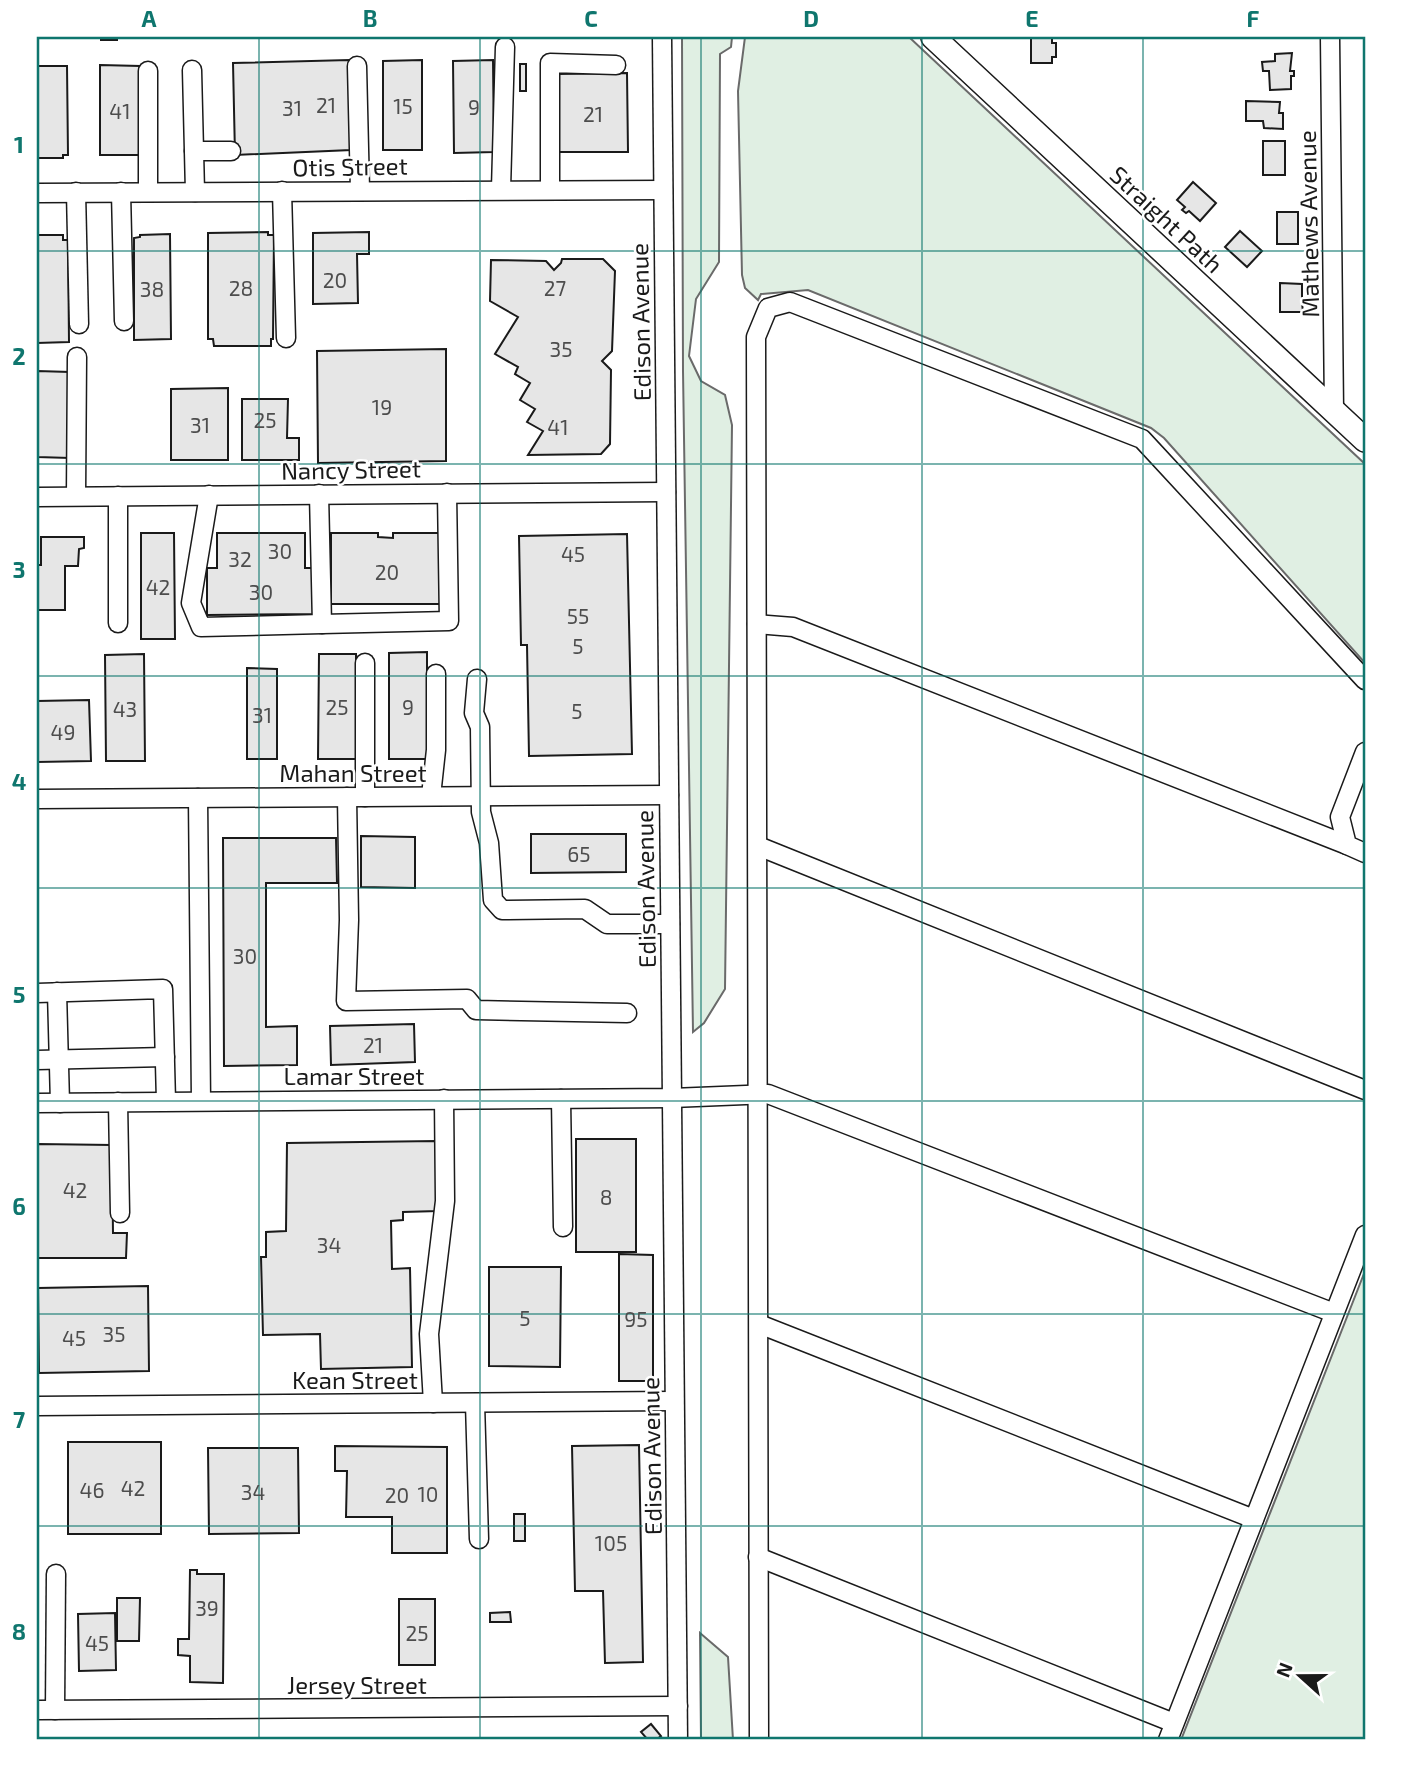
<svg xmlns="http://www.w3.org/2000/svg" width="1402" height="1777" viewBox="0 0 1402 1777" font-family="'Exo 2',sans-serif">
<style>
.green{fill:#e0efe3;stroke:#6a6a6a;stroke-width:2}
.building{fill:#e6e6e6;stroke:#1a1a1a;stroke-width:2}
.lines{fill:none;stroke-linecap:round;stroke-linejoin:round}
.minor-casing{stroke:#1a1a1a;stroke-width:21}
.major-casing{stroke:#1a1a1a;stroke-width:26}
.minor{stroke:#fff;stroke-width:18}
.major{stroke:#fff;stroke-width:23}
.grid{fill:none;stroke:#0f766e;stroke-width:2;stroke-opacity:0.55}
.labels{text-anchor:middle;dominant-baseline:central;stroke-width:5;stroke-linejoin:round;paint-order:stroke}
.number-label{font-size:21px;fill:#4d4d4d}
.street-label{font-size:24px;fill:#1a1a1a;stroke:#fff}
.neatline{fill:none;stroke:#0f766e;stroke-width:2.5}
.grid-label{font-size:23px;text-anchor:middle;font-weight:bold;fill:#0f766e}
</style>
<rect width="100%" height="100%" fill="#fff"/>
<g class="green">
<path d="M682,37h50l-1,10 -11,7 -1,208 -23,37 -7,57 12,25 24,14 7,30 -7,564 -21,34 -11,9 -10,-661z"/>
<path d="M745,37h164l456,427v199l-201,-225 -13,-10 -343,-138 -47,4 -3,6 -13,-12 -3,-13 -4,-184z"/>
<path d="M1365,1271v469h-184z"/>
<path d="M700,1633l28,24 5,83h-32z"/>
</g>
<g class="building">
<rect x="101" y="37" width="16" height="3"/>
<path d="M1031,37h21v6h4v14h-4v6h-21z"/>
<path d="M1292,53l-2,18h4v5h-3v13l-21,1 -1,-19h-6l-1,-9 13,-1v-7z"/>
<path d="M349,60l2,90 -116,5 -2,-92z"/>
<path d="M422,60v90h-39v-89z"/>
<path d="M493,60l1,92 -40,1 -1,-92z"/>
<rect x="520" y="64" width="6" height="27"/>
<path d="M100,65l40,1v89h-40z"/>
<path d="M37,66h30l1,89h-5v3h-26z"/>
<path d="M627,73l1,79h-69l-1,-78z"/>
<path d="M1246,101l34,1 -1,11h4v16l-19,-1 -1,-7h-17z"/>
<rect x="1263" y="141" width="22" height="34"/>
<path d="M1193,182l23,21 -16,18 -11,-10 -3,2 -4,-3 3,-3 -8,-7z"/>
<rect x="1277" y="212" width="21" height="32"/>
<path d="M1240,231l22,20 -15,16 -22,-20z"/>
<path d="M268,232v3h6l-1,104h-2v7h-57l-1,-7h-5v-106z"/>
<path d="M369,232v22h-12l1,49 -45,1v-71z"/>
<path d="M170,234l1,105 -37,1v-102l6,-1v-2z"/>
<path d="M37,235h26v5h5l1,102 -32,1z"/>
<path d="M562,259h41l12,12 -3,80 -10,10 9,9 -1,74 -9,10 -73,1 15,-24 -16,-9 8,-13 -15,-9 10,-17 -15,-9 3,-7 -23,-13 23,-37 -28,-16 1,-41 55,1 8,9 7,-7z"/>
<path d="M1280,283l22,1v14h5v5h-5l1,9h-23z"/>
<path d="M446,349v112l-128,2 -1,-112z"/>
<path d="M37,371l33,1v86l-33,-1z"/>
<path d="M228,388v72h-57v-71z"/>
<path d="M242,399h46l-1,39h12v22h-57z"/>
<path d="M141,533h33l1,106h-34z"/>
<path d="M217,533h88v35h10l1,46 -109,1v-47h10z"/>
<path d="M331,533h47v4l15,1v-5h51v71h-113z"/>
<path d="M627,534l5,220 -103,2 -2,-111h-6l-2,-109z"/>
<path d="M41,537h43v11l-5,1 -1,17h-13v44h-28v-45h4z"/>
<path d="M427,652v107h-38v-106z"/>
<path d="M144,654l1,107h-39l-1,-106z"/>
<path d="M319,654h37v105h-38z"/>
<path d="M247,668l30,1v90h-30z"/>
<path d="M89,700l2,61 -54,1v-61z"/>
<path d="M531,834h95v38l-95,1z"/>
<path d="M361,836l54,1v51l-54,-1z"/>
<path d="M223,838h113l1,45h-71v144l31,-1v39l-73,1z"/>
<path d="M414,1024l1,38 -84,3 -1,-39z"/>
<rect x="576" y="1139" width="60" height="113"/>
<path d="M436,1141l2,70 -35,1v8l-12,1 1,48 18,-1 2,99 -91,2 -1,-35 -57,1 -2,-78h5v-25l20,-1 1,-88z"/>
<path d="M38,1144l74,1 1,88h14l-1,25h-88z"/>
<path d="M619,1254l34,1v126h-34z"/>
<path d="M489,1267h72l-1,100 -71,-1z"/>
<path d="M148,1286l1,85 -110,2 -1,-85z"/>
<rect x="68" y="1442" width="93" height="92"/>
<path d="M639,1445l4,217 -38,1 -2,-72h-28l-3,-145z"/>
<path d="M335,1446l112,1v106h-55v-36h-46l1,-46h-12z"/>
<path d="M208,1448h90l1,85 -90,1z"/>
<rect x="514" y="1514" width="11" height="27"/>
<path d="M190,1570h7v4h27l-1,109 -33,-1v-26l-12,-1v-16h11z"/>
<path d="M117,1598h23l-1,43h-22z"/>
<rect x="399" y="1599" width="36" height="66"/>
<path d="M510,1612l1,10h-21v-9z"/>
<path d="M115,1613l1,57 -37,1 -1,-57z"/>
<path d="M651,1724l10,12 -5,4h-8l-7,-8z"/>
</g>
<g class="lines">
<defs>
<g id="minor">
<path d="M662,37l16,1703"/>
<path d="M1330,37l4,374"/>
<path d="M357,66l3,124"/>
<path d="M192,70l3,122"/>
<path d="M194,151h37"/>
<path d="M501,189l4,-142"/>
<path d="M550,189v-126l66,2"/>
<path d="M282,191l4,147"/>
<path d="M76,192l3,132"/>
<path d="M121,192l3,129"/>
<path d="M148,192v-121"/>
<path d="M37,193l626,-3"/>
<path d="M209,495l-18,108 10,24 121,-3 -3,-130"/>
<path d="M76,496l1,-139"/>
<path d="M118,496v127"/>
<path d="M37,497l629,-5"/>
<path d="M322,624l127,-3 -2,-128"/>
<path d="M757,624l36,3 554,218"/>
<path d="M477,679l-3,34 6,14 1,85 8,31 4,57 9,10 83,-1 22,15h63"/>
<path d="M1365,752l-25,65 7,28 18,8"/>
<path d="M431,796l5,-46v-76"/>
<path d="M347,797l2,123 -3,81 121,-2 9,11 151,3"/>
<path d="M365,797v-134"/>
<path d="M198,798l3,303"/>
<path d="M37,799l632,-4"/>
<path d="M758,846l607,244"/>
<path d="M57,992l3,111"/>
<path d="M37,993l126,-4 3,112"/>
<path d="M37,1060l128,-3"/>
<path d="M561,1099l2,128"/>
<path d="M118,1102l2,111"/>
<path d="M37,1103l635,-5 96,-4 566,219"/>
<path d="M759,1324l495,195"/>
<path d="M433,1403l-4,-69 16,-133 -1,-102"/>
<path d="M475,1403l4,136"/>
<path d="M37,1406l637,-5"/>
<path d="M758,1557l416,166"/>
<path d="M37,1710l641,-4"/>
<path d="M55,1710l1,-136"/>
<path d="M759,1740l-3,-1403 12,-29 22,-6 352,137 223,241"/>
<path d="M1168,1740l197,-505"/>
</g>
<path id="major" d="M933,37l432,403"/>
</defs>
<use href="#minor" class="minor-casing"/>
<use href="#major" class="major-casing"/>
<use href="#minor" class="minor"/>
<use href="#major" class="major"/>
</g>
<path class="grid" d="M259,37v1703M480,37v1703M701,37v1703M922,37v1703M1143,37v1703M37,251h1328M37,464h1328M37,676h1328M37,888h1328M37,1101h1328M37,1314h1328M37,1526h1328"/>
<g class="labels">
<g class="number-label">
<text x="326" y="104">21</text>
<text x="403" y="105">15</text>
<text x="474" y="106">9</text>
<text x="292" y="107">31</text>
<text x="120" y="110">41</text>
<text x="593" y="113">21</text>
<text x="335" y="279">20</text>
<text x="241" y="287">28</text>
<text x="555" y="287">27</text>
<text x="152" y="288">38</text>
<text x="561" y="348">35</text>
<text x="382" y="406">19</text>
<text x="265" y="419">25</text>
<text x="200" y="424">31</text>
<text x="558" y="426">41</text>
<text x="280" y="550">30</text>
<text x="573" y="553">45</text>
<text x="240" y="558">32</text>
<text x="387" y="571">20</text>
<text x="158" y="586">42</text>
<text x="261" y="591">30</text>
<text x="578" y="615">55</text>
<text x="578" y="645">5</text>
<text x="337" y="706">25</text>
<text x="408" y="706">9</text>
<text x="125" y="708">43</text>
<text x="577" y="710">5</text>
<text x="262" y="714">31</text>
<text x="63" y="731">49</text>
<text x="579" y="853">65</text>
<text x="245" y="955">30</text>
<text x="373" y="1044">21</text>
<text x="75" y="1189">42</text>
<text x="606" y="1196">8</text>
<text x="329" y="1244">34</text>
<text x="525" y="1317">5</text>
<text x="636" y="1318">95</text>
<text x="114" y="1333">35</text>
<text x="74" y="1337">45</text>
<text x="133" y="1487">42</text>
<text x="92" y="1489">46</text>
<text x="253" y="1491">34</text>
<text x="428" y="1493">10</text>
<text x="397" y="1494">20</text>
<text x="611" y="1542">105</text>
<text x="207" y="1607">39</text>
<text x="417" y="1632">25</text>
<text x="97" y="1642">45</text>
</g>
<g class="street-label">
<text transform="translate(350 166) rotate(-1)">Otis Street</text>
<text transform="translate(1167 219) rotate(43)">Straight Path</text>
<text transform="translate(1308 224) rotate(-91)">Mathews Avenue</text>
<text transform="translate(640 322) rotate(-91)">Edison Avenue</text>
<text transform="translate(351 469) rotate(-1)">Nancy Street</text>
<text x="353" y="772">Mahan Street</text>
<text transform="translate(645 889) rotate(-91)">Edison Avenue</text>
<text x="354" y="1075">Lamar Street</text>
<text x="355" y="1379">Kean Street</text>
<text transform="translate(651 1456) rotate(-91)">Edison Avenue</text>
<text x="357" y="1684">Jersey Street</text>
</g>
</g>
<rect width="1402" height="1777" fill="none" stroke="#ffffff" stroke-width="77"/>
<g transform="translate(1300 1676) rotate(291)" stroke="#ffffff" stroke-width="5" paint-order="stroke">
<path d="M0-5L12 26L0 18L-12 26Z" fill="#1a1a1a"/>
<text y="-10" font-size="19" font-weight="bold" text-anchor="middle" fill="#1a1a1a">N</text>
</g>
<rect x="38" y="38" width="1326" height="1700" class="neatline"/>
<g class="grid-label">
<text x="149" y="27">A</text>
<text x="370" y="27">B</text>
<text x="591" y="27">C</text>
<text x="811" y="27">D</text>
<text x="1032" y="27">E</text>
<text x="1253" y="27">F</text>
<text x="19" y="153">1</text>
<text x="19" y="365">2</text>
<text x="19" y="578">3</text>
<text x="19" y="790">4</text>
<text x="19" y="1003">5</text>
<text x="19" y="1215">6</text>
<text x="19" y="1428">7</text>
<text x="19" y="1640">8</text>
</g>
</svg>
